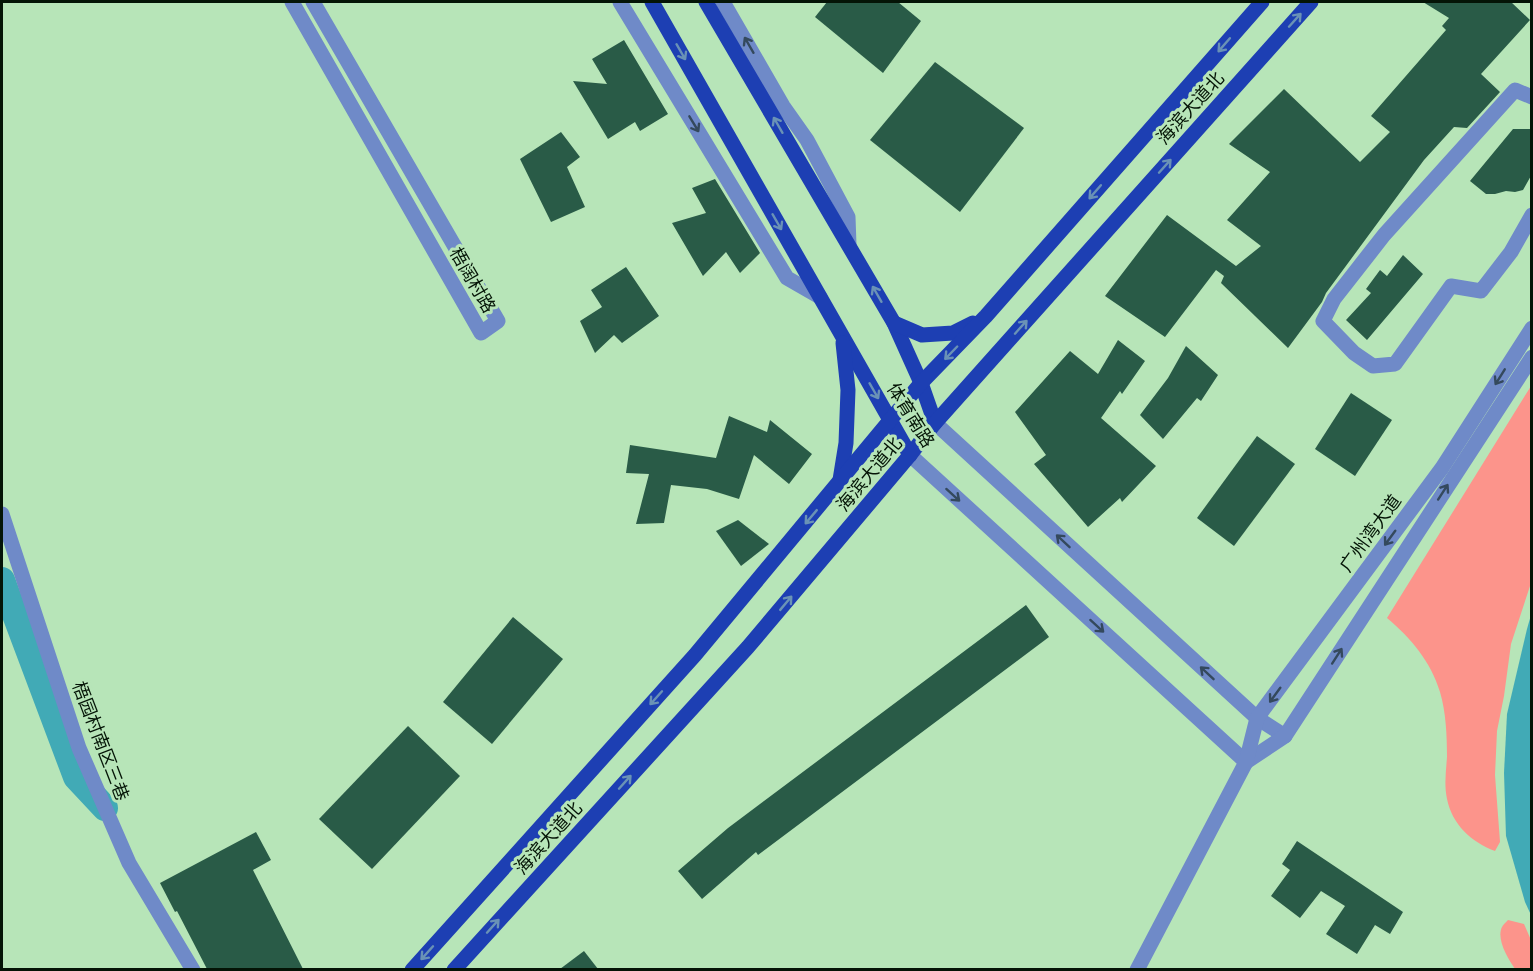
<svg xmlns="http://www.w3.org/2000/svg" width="1533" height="971" viewBox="0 0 1533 971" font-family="Roboto,'Noto Sans SC',sans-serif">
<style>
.green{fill:#fc948b}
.water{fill:#41aab6}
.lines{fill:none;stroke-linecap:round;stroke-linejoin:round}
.river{stroke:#41aab6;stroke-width:26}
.building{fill:#295b47}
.minor{stroke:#6f8ac8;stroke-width:15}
.major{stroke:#1d3fb3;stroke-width:15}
.oneway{stroke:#6a92b6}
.oneway2{stroke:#34495d}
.labels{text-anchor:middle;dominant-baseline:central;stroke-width:6;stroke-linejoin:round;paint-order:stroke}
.street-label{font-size:18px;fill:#041406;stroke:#b7e5b8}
</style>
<rect width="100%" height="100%" fill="#b7e5b8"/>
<g class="green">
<path d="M1531,386v197l-20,61 -7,52 -7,35 -2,44 5,67 -5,9c-24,-9 -43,-27 -48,-52 -3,-14 -1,-28 0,-42 0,-21 -1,-45 -7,-65 -9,-30 -29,-54 -53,-74z"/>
<path d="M1508,920l16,4 7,16v29h-16c-7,-10 -19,-30 -13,-42 1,-2 4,-5 6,-7z"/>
</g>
<path class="water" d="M1531,615v300l-6,-13 -19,-66 -2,-63 3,-59 20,-85z"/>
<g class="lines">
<path class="river" d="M2,580l74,197 29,31"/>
</g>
<g class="building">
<path d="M827,2h71l23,19 -38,52 -68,-56z"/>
<path d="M1423,2h88l19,18 -49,54 19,18 -33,36 -13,-1 -30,33 -98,133 -4,9 -34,46 -67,-65 3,-7 -8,-6 -51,67 -60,-41 62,-81 69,51 25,-20 -34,-26 43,-48 -41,-28 55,-55 76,73 30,-30 -19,-16 75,-86 -4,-4 7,-8z"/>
<path d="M624,40l44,74 -28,17 -5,-9 -27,17 -35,-58 34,3 -15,-25z"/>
<path d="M935,62l89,66 -64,84 -90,-72z"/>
<path d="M1513,129h19v45l-9,16 -8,2 -9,-1 -11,3h-9l-16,-13z"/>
<path d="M561,132l19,25 -13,10 18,40 -34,15 -31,-63z"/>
<path d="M715,179l45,74 -20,20 -14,-21 -23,24 -31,-53 34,-10 -14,-25z"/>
<path d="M1403,255l20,19 -56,66 -21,-20 25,-27 -5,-4 14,-19 7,6z"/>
<path d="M626,267l33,49 -37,27 -8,-8 -19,18 -15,-32 22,-14 -11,-17z"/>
<path d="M1118,340l27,21 -23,33 -2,-3 -19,27 55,48 -34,36 -2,-4 -32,29 -54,-63 12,-9 -31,-43 55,-61 28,23z"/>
<path d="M1186,346l32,29 -17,26 -4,-3 -34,41 -23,-24 28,-37z"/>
<path d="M1351,393l41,27 -37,56 -40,-27z"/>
<path d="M729,416l38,16 3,-12 42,34 -23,30 -35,-29 -15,44 -32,-10 -36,-4 -7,38 -28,1 13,-50 -23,-1 4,-28 86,13z"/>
<path d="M1257,436l38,28 -61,82 -37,-28z"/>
<path d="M738,520l31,24 -28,22 -25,-35z"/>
<path d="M1026,605l23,32 -291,218 -2,-3 -54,47 -24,-28 50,-43z"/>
<path d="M513,617l50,42 -71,85 -49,-42z"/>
<path d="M408,726l52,50 -88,93 -53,-50z"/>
<path d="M256,832l15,28 -18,10 50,99h-96l-30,-58 -2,1 -15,-29z"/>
<path d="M1297,841l106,71 -13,22 -15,-9 -18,29 -31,-20 19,-28 -24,-15 -21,27 -29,-22 19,-26 -8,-6z"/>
<path d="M584,951l14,18h-38z"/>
</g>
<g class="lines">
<g class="minor">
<path d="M292,2l189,331 17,-12 -185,-319"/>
<path d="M620,2l167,276 33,19"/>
<path d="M723,2l60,104 24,34 41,77 1,28"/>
<path d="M1532,97l-17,-7 -131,145 -50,64 -11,22 31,32 19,13 22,-2 56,-78 30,5 30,-39 21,-37"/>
<path d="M935,423l322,295 28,18"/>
<path d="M910,455l336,307"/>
<path d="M2,514l77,234 50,115 64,107"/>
<path d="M1246,762l39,-26 247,-379"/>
<path d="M1137,970l109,-208 11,-44 185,-250 90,-140"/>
</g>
<g class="major">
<path d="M652,2l258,453"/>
<path d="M706,2l188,321 27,60 14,40"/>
<path d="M894,323l28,12 31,-2 20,-10"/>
<path d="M840,480l6,-37 2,-53 -5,-47"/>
<path d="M412,970l283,-315 226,-272 65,-67 276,-314"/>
<path d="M454,970l294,-323 162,-192 25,-32 376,-421"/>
</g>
</g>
<defs><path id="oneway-shaft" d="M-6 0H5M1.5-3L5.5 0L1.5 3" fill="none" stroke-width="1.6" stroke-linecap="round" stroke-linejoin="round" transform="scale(1.5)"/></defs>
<g class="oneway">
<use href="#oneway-shaft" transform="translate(1295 20) rotate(-48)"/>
<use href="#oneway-shaft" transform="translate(1224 45) rotate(131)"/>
<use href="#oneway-shaft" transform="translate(681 52) rotate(60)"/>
<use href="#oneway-shaft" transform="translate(778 125) rotate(-120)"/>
<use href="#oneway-shaft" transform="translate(1165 166) rotate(-48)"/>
<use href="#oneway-shaft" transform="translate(1095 192) rotate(131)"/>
<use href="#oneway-shaft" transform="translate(777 222) rotate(60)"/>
<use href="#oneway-shaft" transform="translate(877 294) rotate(-120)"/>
<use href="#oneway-shaft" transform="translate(1021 327) rotate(-48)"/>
<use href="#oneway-shaft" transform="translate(951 353) rotate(134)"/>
<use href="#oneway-shaft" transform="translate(874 391) rotate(60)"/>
<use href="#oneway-shaft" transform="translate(811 517) rotate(130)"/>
<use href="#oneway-shaft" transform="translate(786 603) rotate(-50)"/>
<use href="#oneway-shaft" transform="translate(656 698) rotate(132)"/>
<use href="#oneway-shaft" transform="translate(625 782) rotate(-48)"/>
<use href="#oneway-shaft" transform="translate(493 926) rotate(-48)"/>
<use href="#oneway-shaft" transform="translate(427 953) rotate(132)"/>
</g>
<g class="oneway2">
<use href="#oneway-shaft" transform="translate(749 45) rotate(-120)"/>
<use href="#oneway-shaft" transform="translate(694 124) rotate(59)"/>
<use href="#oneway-shaft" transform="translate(1500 377) rotate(122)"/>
<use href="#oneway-shaft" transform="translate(1443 492) rotate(-57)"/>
<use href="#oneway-shaft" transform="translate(953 495) rotate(42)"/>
<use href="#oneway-shaft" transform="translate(1390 538) rotate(126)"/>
<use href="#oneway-shaft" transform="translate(1063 541) rotate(-137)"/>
<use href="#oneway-shaft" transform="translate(1097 626) rotate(42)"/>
<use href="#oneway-shaft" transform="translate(1337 656) rotate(-57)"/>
<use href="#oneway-shaft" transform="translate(1207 673) rotate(-137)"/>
<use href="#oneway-shaft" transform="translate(1275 695) rotate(126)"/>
</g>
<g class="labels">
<g class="street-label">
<text transform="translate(1190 108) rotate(-48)">海滨大道北</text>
<text transform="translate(473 280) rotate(60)">梧阔村路</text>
<text transform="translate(911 415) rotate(58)">体育南路</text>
<text transform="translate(869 474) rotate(-50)">海滨大道北</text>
<text transform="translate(1370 533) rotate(-54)">广州湾大道</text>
<text transform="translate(101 741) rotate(69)">梧园村南区三巷</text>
<text transform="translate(548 838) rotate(-48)">海滨大道北</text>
</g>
</g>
<rect width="1533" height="971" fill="none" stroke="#041406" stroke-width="6"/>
</svg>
